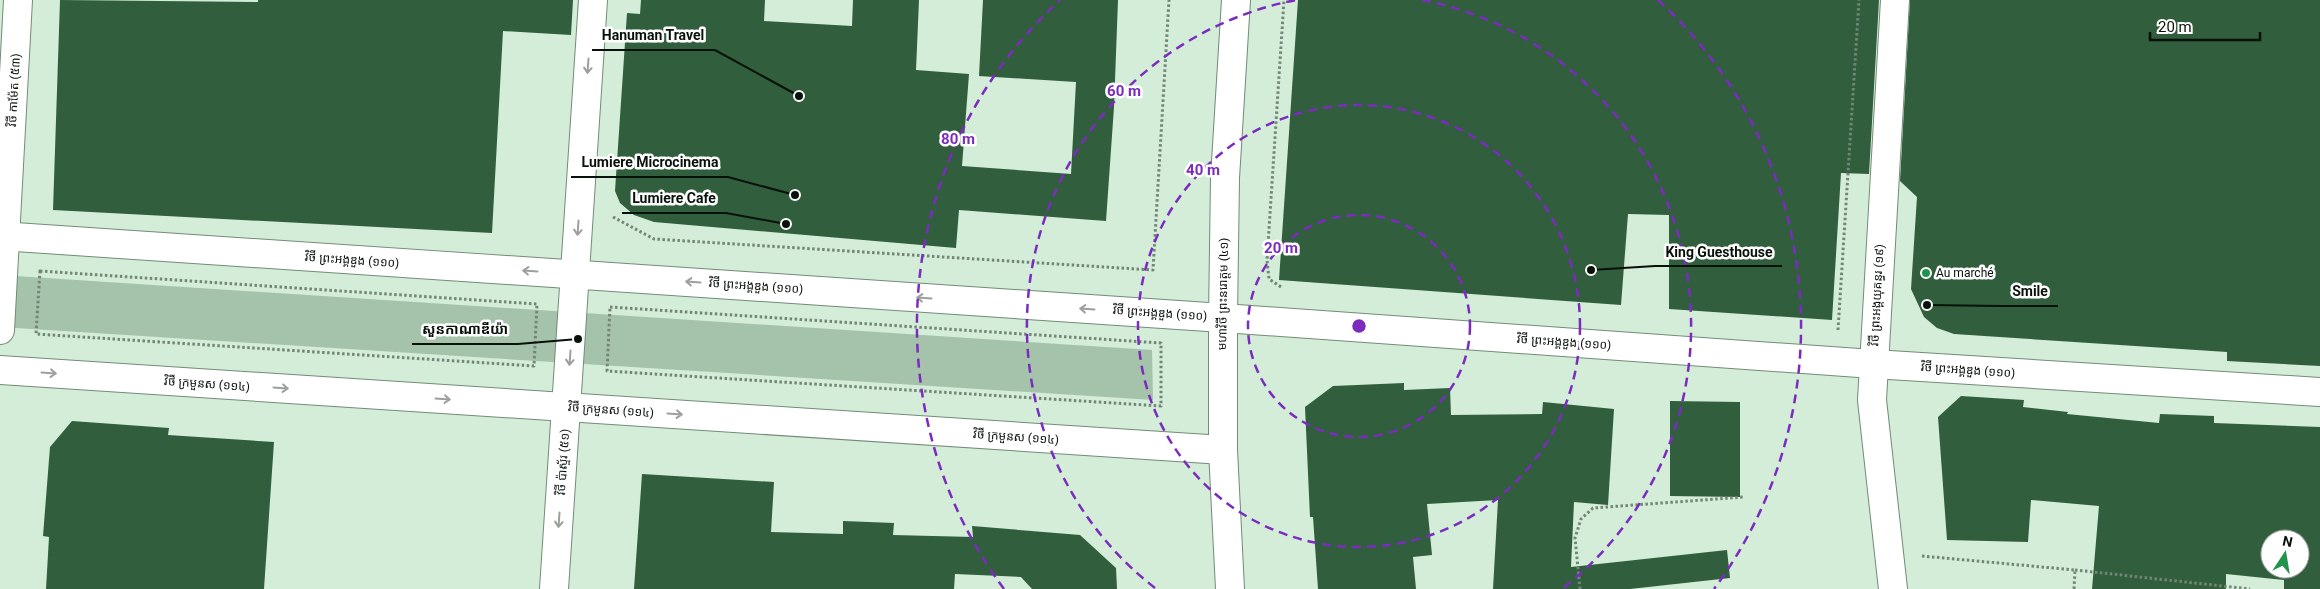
<svg xmlns="http://www.w3.org/2000/svg" width="2320" height="589" viewBox="0 0 2320 589" font-family="Roboto,'Noto Sans Khmer',sans-serif">
<style>
.green{fill:#a5c2ab}
.building{fill:#315e3d;fill-rule:evenodd}
.lines{fill:none;stroke-linecap:round;stroke-linejoin:round}
.minor-casing{stroke:#738b78;stroke-width:30}
.tertiary-casing{stroke:#738b78;stroke-width:30}
.secondary-casing{stroke:#738b78;stroke-width:30}
.primary-casing{stroke:#738b78;stroke-width:30}
.path{stroke:#738576;stroke-width:3;stroke-dasharray:2.5 2.5;stroke-linecap:butt}
.minor{stroke:#fff;stroke-width:28}
.tertiary{stroke:#fff;stroke-width:28}
.secondary{stroke:#fff;stroke-width:28}
.primary{stroke:#fff;stroke-width:28}
.oneway{stroke:#9ca09d}
.ring{fill:none;stroke:#7b2cbf;stroke-width:2.5;stroke-dasharray:9 6}
.poi-dot{fill:#21934d;stroke:#fff;stroke-width:2}
.labels{text-anchor:middle;dominant-baseline:central;stroke-width:5;stroke-linejoin:round;paint-order:stroke}
.street-label{font-size:12px;fill:#08110a;stroke:#fff}
.poi-label{font-size:12px;fill:#08110a;stroke:#fff;text-anchor:start}
.centre{fill:#7b2cbf;stroke:#fff;stroke-width:2.5}
.ring-label{font-size:15px;text-anchor:middle;font-weight:bold;fill:#7b2cbf;stroke:#fff;stroke-width:5;stroke-linejoin:round;paint-order:stroke}
.leader{fill:none;stroke:#08110a;stroke-width:2}
.callout-dot{fill:#08110a;stroke:#fff;stroke-width:2}
.callout-label{font-size:14px;text-anchor:middle;font-weight:bold;fill:#08110a;stroke:#fff;stroke-width:5;stroke-linejoin:round;paint-order:stroke}
</style>
<rect width="100%" height="100%" fill="#d3edd8"/>
<path class="green" d="M0,275l1152,75 1,50 -1153,-73z"/>
<g class="building">
<path d="M60,0l198,2v-2h315l-2,35 -68,-4 -11,202 -439,-23z"/>
<path d="M641,0h124l-1,21 88,5 1,-26h66l-3,70 53,4 -7,92 109,8 5,-92 -97,-6 4,-76h135l-4,107 -8,114 -147,-11 -3,38 -302,-26 -20,-7 -14,-12 -5,-12 12,-178 13,1z"/>
<path d="M1298,0h581l-10,174 -28,-1 -9,147 -163,-11v-94l-41,-1 -7,91 -342,-25z"/>
<path d="M1910,0h410v366l-93,-5v-9l-273,-18 -17,-6 -13,-11 -13,-28 6,-92 -17,-16z"/>
<path d="M1404,383v7l46,-2 1,27 91,-1 1,-12 71,7 -6,96 -34,-3 -3,65 156,-17 3,28 -100,11h-137l5,-89 -71,4 5,51 -19,2 3,32h-98l-5,-72h-3l-5,-110 28,-21z"/>
<path d="M1961,396l63,4 -1,7 45,5 -1,2 92,9 1,-9 54,2v7l106,4v162h-36v-9l-58,-6v15h-134l7,-83 -68,-6 -3,42 -81,-2 -9,-123zM2270,539h30v30h-30z"/>
<path d="M1670,401l70,1v95l-70,-1z"/>
<path d="M72,421l97,7 -1,7 106,7 -10,147h-218l3,-52 -6,-1 7,-89z"/>
<path d="M642,474l132,8 -3,50 72,2v-13l51,2 -1,12 80,2 -1,-11 108,9 36,33 1,21h-85l-11,-12 -66,-3 -1,15h-320z"/>
</g>
<g class="lines">
<defs>
<g id="minor">
<path d="M0,330l18,-330"/>
<path d="M1873,364l447,28"/>
</g>
<g id="tertiary">
<path d="M1223,318l650,46"/>
<path d="M554,589l39,-589"/>
<path d="M1893,589l-21,-189 23,-400"/>
</g>
<path id="secondary" d="M1223,318l2,-140 11,-178"/>
<g id="primary">
<path d="M0,236l1223,82v132l7,139"/>
<path d="M0,370l1223,80"/>
</g>
</defs>
<use href="#minor" class="minor-casing"/>
<use href="#tertiary" class="tertiary-casing"/>
<use href="#secondary" class="secondary-casing"/>
<use href="#primary" class="primary-casing"/>
<g class="path">
<path d="M613,217l41,22 499,31 16,-270"/>
<path d="M40,271l497,33 -3,62 -498,-32z"/>
<path d="M1281,287l-12,-8 -2,-19 17,-260"/>
<path d="M610,307l551,36v63l-554,-35z"/>
<path d="M1838,330l21,-330"/>
<path d="M1922,556l153,14 -1,19"/>
<path d="M2075,570l175,19"/>
<path d="M1580,589l-5,-51 6,-19 12,-11 151,-11"/>
</g>
<use href="#minor" class="minor"/>
<use href="#tertiary" class="tertiary"/>
<use href="#secondary" class="secondary"/>
<use href="#primary" class="primary"/>
</g>
<defs><path id="oneway-shaft" d="M-6 0H5M1.5-3L5.5 0L1.5 3" fill="none" stroke-width="1.6" stroke-linecap="round" stroke-linejoin="round" transform="scale(1.25)"/></defs>
<g class="oneway">
<use href="#oneway-shaft" transform="translate(588 66) rotate(94)"/>
<use href="#oneway-shaft" transform="translate(578 228) rotate(94)"/>
<use href="#oneway-shaft" transform="translate(530 271) rotate(-176)"/>
<use href="#oneway-shaft" transform="translate(693 282) rotate(-176)"/>
<use href="#oneway-shaft" transform="translate(924 298) rotate(-176)"/>
<use href="#oneway-shaft" transform="translate(1087 309) rotate(-176)"/>
<use href="#oneway-shaft" transform="translate(570 358) rotate(94)"/>
<use href="#oneway-shaft" transform="translate(49 373) rotate(4)"/>
<use href="#oneway-shaft" transform="translate(281 388) rotate(4)"/>
<use href="#oneway-shaft" transform="translate(443 399) rotate(4)"/>
<use href="#oneway-shaft" transform="translate(675 414) rotate(4)"/>
<use href="#oneway-shaft" transform="translate(559 520) rotate(94)"/>
</g>
<g class="ring">
<circle cx="1359" cy="326" r="111"/>
<circle cx="1359" cy="326" r="221"/>
<path d="M1155 588A332 332 0 0 1 1296 0M1422 0A332 332 0 0 1 1563 588"/>
<path d="M1004 589A442 442 0 0 1 1060 0M1658 0A442 442 0 0 1 1714 589"/>
</g>
<circle class="poi-dot" cx="1926" cy="273" r="5"/>
<g class="labels">
<g class="street-label">
<text transform="translate(14 90) rotate(-87)">វិថី កាម៉ែត (៥៣)</text>
<text transform="translate(352 260) rotate(4)">វិថី ព្រះអង្គឌួង (១១០)</text>
<text transform="translate(756 286) rotate(4)">វិថី ព្រះអង្គឌួង (១១០)</text>
<text transform="translate(1223 294) rotate(-89)">មហាវិថី ព្រះនរោត្តម (៤១)</text>
<text transform="translate(1877 295) rotate(-87)">វិថី ព្រះអង្គយុគន្ធរ (១៩)</text>
<text transform="translate(1160 313) rotate(4)">វិថី ព្រះអង្គឌួង (១១០)</text>
<text transform="translate(1564 342) rotate(4)">វិថី ព្រះអង្គឌួង (១១០)</text>
<text transform="translate(1968 370) rotate(4)">វិថី ព្រះអង្គឌួង (១១០)</text>
<text transform="translate(207 384) rotate(4)">វិថី ក្រមួនស (១១៤)</text>
<text transform="translate(611 410) rotate(4)">វិថី ក្រមួនស (១១៤)</text>
<text transform="translate(1016 437) rotate(4)">វិថី ក្រមួនស (១១៤)</text>
<text transform="translate(563 462) rotate(-86)">វិថី ប៉ាស្ទ័រ (៥១)</text>
</g>
<g class="poi-label">
<text x="1936" y="273">Au marché</text>
</g>
</g>
<circle cx="1359" cy="326" r="8" class="centre"/>
<g class="ring-label">
<text x="1124" y="96">60 m</text>
<text x="958" y="144">80 m</text>
<text x="1203" y="175">40 m</text>
<text x="1281" y="253">20 m</text>
</g>
<path class="leader" d="M799 96L715 50H592M795 195L728 177H571M786 224L726 213H622M1591 270L1655 266H1782M1927 305L2002 306H2058M578 339L518 344H412"/>
<g class="callout-dot">
<circle cx="799" cy="96" r="5"/>
<circle cx="795" cy="195" r="5"/>
<circle cx="786" cy="224" r="5"/>
<circle cx="1591" cy="270" r="5"/>
<circle cx="1927" cy="305" r="5"/>
<circle cx="578" cy="339" r="5"/>
</g>
<g class="callout-label">
<text x="653" y="40">Hanuman Travel</text>
<text x="650" y="167">Lumiere Microcinema</text>
<text x="674" y="203">Lumiere Cafe</text>
<text x="1719" y="257">King Guesthouse</text>
<text x="2030" y="296">Smile</text>
<text x="465" y="334">សួនកាណាឌីយ៉ា</text>
</g>
<g transform="translate(2285 554) rotate(12)"><circle r="24" fill="#ffffff" stroke="#9ca09d"/>
<path d="M0-4L9 19L0 12L-9 19Z" fill="#21934d"/>
<text y="-8" font-size="14" font-weight="bold" text-anchor="middle" fill="#08110a">N</text>
</g>
<path d="M2150 32v8h110v-8" fill="none" stroke="#08110a" stroke-width="2.5"/>
<text x="2158" y="32" font-size="15" fill="#08110a" stroke="#ffffff" stroke-width="4" paint-order="stroke">20 m</text>
</svg>
